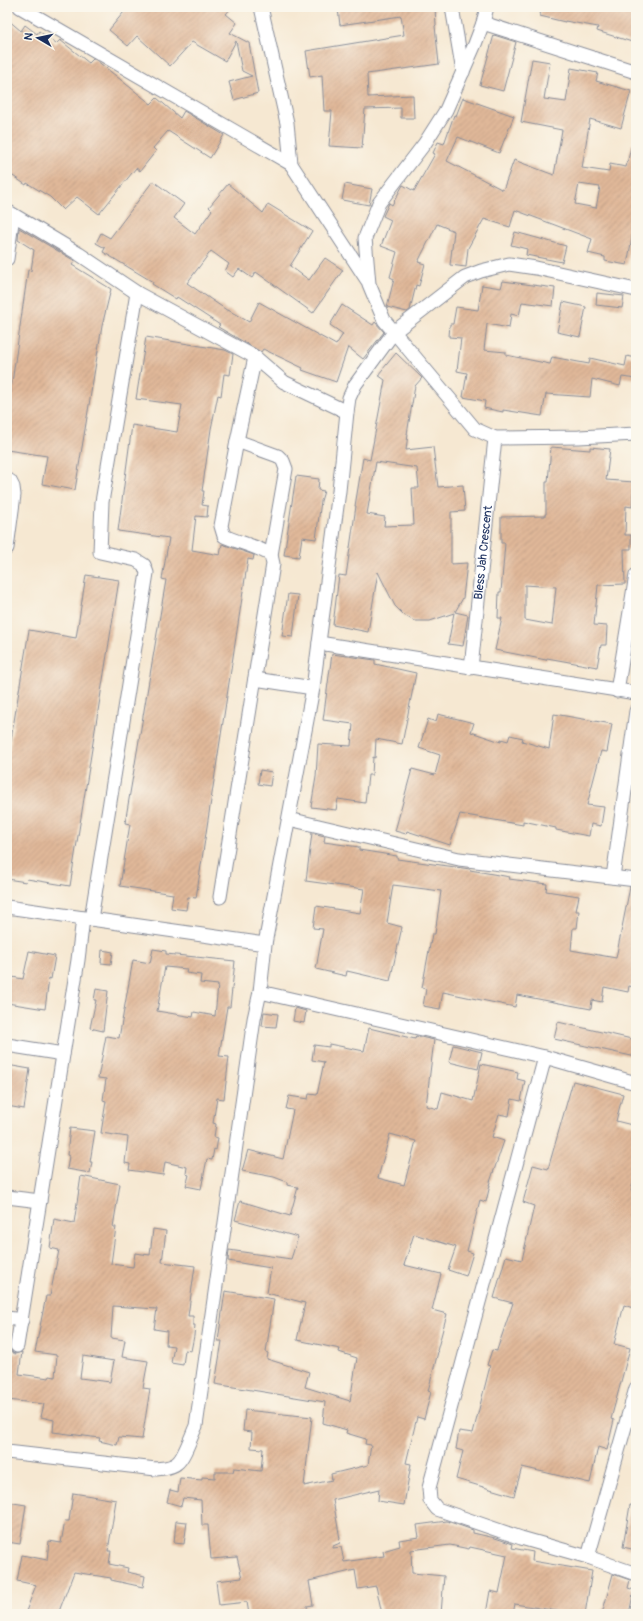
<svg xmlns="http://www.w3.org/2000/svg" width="643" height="1621" viewBox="0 0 643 1621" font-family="Pangolin,sans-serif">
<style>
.building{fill:url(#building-hatch);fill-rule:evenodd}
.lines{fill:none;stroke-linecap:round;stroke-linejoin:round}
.minor-casing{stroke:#888c98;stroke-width:15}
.minor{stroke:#fff;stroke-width:13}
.labels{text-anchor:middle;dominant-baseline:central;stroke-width:3;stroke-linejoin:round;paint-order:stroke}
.street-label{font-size:12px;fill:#1b2f5e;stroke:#fbf7ec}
</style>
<defs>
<pattern id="building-hatch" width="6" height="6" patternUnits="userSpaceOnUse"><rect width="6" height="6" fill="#e0b899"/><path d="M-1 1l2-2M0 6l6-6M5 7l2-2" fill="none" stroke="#c09e86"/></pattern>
</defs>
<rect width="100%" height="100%" fill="#fbf7ec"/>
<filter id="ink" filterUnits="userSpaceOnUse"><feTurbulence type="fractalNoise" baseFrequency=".025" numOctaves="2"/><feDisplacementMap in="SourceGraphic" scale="8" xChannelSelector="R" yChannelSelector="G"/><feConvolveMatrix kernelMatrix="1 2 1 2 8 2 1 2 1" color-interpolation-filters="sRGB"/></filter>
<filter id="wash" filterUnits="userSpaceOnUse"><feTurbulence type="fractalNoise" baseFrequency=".012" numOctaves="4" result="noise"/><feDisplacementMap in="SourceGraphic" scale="16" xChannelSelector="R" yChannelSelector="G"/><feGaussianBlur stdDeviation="0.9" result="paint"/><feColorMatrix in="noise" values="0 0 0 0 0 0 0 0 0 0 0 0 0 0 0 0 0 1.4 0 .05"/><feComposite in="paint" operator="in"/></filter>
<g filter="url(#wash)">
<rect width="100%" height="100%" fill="#f6e8d2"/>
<g id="blocks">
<g class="building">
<path d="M128,7h104l-6,7 11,9 -7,10 19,10 9,50 -24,7 -5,-18 23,-6 -10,-5 -6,-30 -11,20 -33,-19 -22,24 -33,-30 -9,10 -19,-16z"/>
<path d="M350,7h85l1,18 -1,1 4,38 -72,10 1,23 45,-2 1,23h-13v-10l-36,1 -3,39 -33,-2 3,-35h-8l-2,-36 -12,2 -4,-26 98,-16 -3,-19 -61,9 -2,-16z"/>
<path d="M541,7h71l14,5 2,-5h8v24l-4,11 -35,-11 1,-4 -33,-6v1l-25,-6z"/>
<path d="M7,19l14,12 4,-6 12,9 2,-3 17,13 4,-4 29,23 4,-4 3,1 55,44 6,-6 23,20 4,-7 40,24 -14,23 -42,-27 -15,17 3,3 -16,20 -4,-3 -37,46 -22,-17 -14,13 -13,-13 -23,-14 -1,2 -19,-13z"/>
<path d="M494,35l22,7 -13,49 -23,-6z"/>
<path d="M532,59l18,3 -6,37 22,3 5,-34 27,5 -2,8 35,10 -10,37 -31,-9 -8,49 27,4 1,-8 16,3 6,-23 4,1v71l-9,49 -22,-4v-4l-17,-4 4,-14 -77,-29 -5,17 -26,-8 -16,29 -2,19 -16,-2 4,-34 -17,-7 -19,38 7,2 -6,22 -3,-1 -6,25 -3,2 -20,-5 7,-28 -4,-2 7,-25 -16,-6 10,-26 -8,-4 6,-13 3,2 11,-20 11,6 21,-37 -2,-1 5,-11 6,2 10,-29 2,1 7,-18 51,18 -15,37 -41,-16 -11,24 56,29 11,-30 40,15 8,-45 -41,-8zM579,184l21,3 -4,21 -21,-4z"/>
<path d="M153,181l31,23 -10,14 21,16 17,-24 -3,-3 19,-23 35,29 5,-9 44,27 -22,35 19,14 16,-22 18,12 -30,43 -57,-41 -4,6 -13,-9 -6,8 -8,-6 4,-7 -18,-13 -24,32 41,28v-1l21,12 10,-20 77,43 7,-11 -13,-9 12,-20 31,20 2,-3 9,10 -21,27 -15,-12 -12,35 -34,-12 1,-2 -40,-19 -2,3 -43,-25 2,-2 -43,-28 -1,2 -24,-15 1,-2 -50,-30 2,-4 -9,-5 5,-10 9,5z"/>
<path d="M345,184l27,5 -3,16 -27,-5z"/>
<path d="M19,228l56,33 -3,4 39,24 -9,37 -27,164 -33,-6 5,-28 -40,-6v-32l21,-148 3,1 3,-21 -16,-10z"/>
<path d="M515,232l51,14 -4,16 -36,-7 1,-6 -16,-4z"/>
<path d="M503,281l52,7 -2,18 -31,-4 -3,14 -8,-2 -2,14 -22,-4 -3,26 22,2v3l44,9 2,-7 37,7 1,-6 35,8 2,-10 9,2v21l-14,-2 -2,9 -28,-7 -2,18 -44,-3 -4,22 -39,-6v2l-19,-4 1,-7 -22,-4 4,-24 -10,-2 4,-33 -12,-1 1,-13h3l3,-17 22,3 4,-25 19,3z"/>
<path d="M597,293l27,3 -2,12 -26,-3z"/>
<path d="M563,302l23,5 -6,30 -23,-5z"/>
<path d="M146,337l79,13 8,4 -3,21 -6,-1 -3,22 -3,-1 -7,34 -9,62h2l-2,14 6,1 -1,11 -11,-1 -4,34 28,5 2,-11 32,11 -1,5 -5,-1 -52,339 -8,-1 -2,13 -15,-2 2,-14 -53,-8 10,-62 -5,-1 41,-243 -4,-1 7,-41 -51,-7 14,-106 45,7 5,-27 -46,-6z"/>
<path d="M396,353l26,25 -7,8 -8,48h1l-2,16 27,-3 5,40 25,-2 2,26 -14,1v52l16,-1 -4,35 -8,14 13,3 -5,31 -15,-2 6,-31 -24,8h-16l-10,-6 -9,-9 -17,-34 -10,60 -35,-7 6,-50 7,1 10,-70h-1l8,-48 7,2 7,-37 8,-43 -7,-5zM376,462l41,6 2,20h-7l2,37 -30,1 1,-9 -18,-3z"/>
<path d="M551,447l39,3v-3l20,2 -4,31 28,2 -2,25 -6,-1 -1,29h6v14h-7l1,35 -27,1 -4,40 13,1 -1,19h-5l-4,22 -50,-9 -1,2 -51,-10 7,-32h-4l1,-26h2l4,-49h-4v-26l44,-1v-2h1v-32h2zM525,585l31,2 -4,38 -27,-5z"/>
<path d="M296,476l23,3 -1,11 6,1 -3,10 -5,38 -14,-2 -3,20 -15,-2z"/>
<path d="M86,575l33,5 -49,306 -43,-7 -1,3 -19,-3v-115l22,-134 47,8z"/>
<path d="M288,594l10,1 -5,42 -11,-1z"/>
<path d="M332,654l43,6v4l41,9 -14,71 -26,-5 -1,19 -2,-1 -1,18h-4l-3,28 -27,-4 -2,11 -25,-3 5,-30 2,-33 33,2 2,-22 -30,-4z"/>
<path d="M438,714l36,9 -3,9 30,10v-3l7,2 2,-6 13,3 -1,3 27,8 5,-35 58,10 -5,28 -6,-1 -14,54 17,2 -3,19 -10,-2 -2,12 -33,-6v-2l-33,-7v4l-63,-11 -10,31 -43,-14 -1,3 -11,-3 17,-62 23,6 5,-20 -21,-7 9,-29 8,3z"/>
<path d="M260,770l12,2 -2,14 -12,-2z"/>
<path d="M312,833l13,3 -1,6 35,5v3l38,6v3l73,10v1l40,7 -1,2 38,5 -1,7 33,5 -3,15h3l-2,17h-4l-2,22 45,8 14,-71 6,1v91l-2,8 -5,-1 -1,6 -24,-5 -2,15 -10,-2 -1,9 -74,-14 -2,12 -72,-15 -3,17 -17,-3 3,-17 -4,-1 10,-54h3l6,-43 -48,-6 -6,38 15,4 -12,54 -43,-10 -1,5 -30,-7 7,-40 -10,-1 3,-22 44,7 4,-24 -58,-8z"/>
<path d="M153,949l13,2v3l69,7 -5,46h-3l-8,49 10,1 -5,42 -7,-1 -4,25 3,1 -2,13 4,1 -2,12 -2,-1 -2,11 -5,-1 -6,30 -15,-3 3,-11 -3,-1 1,-7 -22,-5 -2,13 -34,-5 1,-6 -5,-1 3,-26 -27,-4 5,-32 -3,-1 3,-21 -8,-1 8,-42 13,2 14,-78 17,3zM165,967l22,2 -1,4 15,2 -1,8 18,2 -3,31 -21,-4 -1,5 -36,-6z"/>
<path d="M102,950l11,2 -2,12 -10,-1z"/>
<path d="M29,951l26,5 -4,23 -2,-1 -4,31 -38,-6v-27l16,3z"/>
<path d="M96,989l12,2 -5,40 -13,-3 6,-28h-2z"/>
<path d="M295,1008l11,3 -2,12 -11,-2z"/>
<path d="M264,1012l14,2 -2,13 -14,-1z"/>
<path d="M558,1022l78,18v17l-82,-18z"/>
<path d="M369,1028l46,11 1,-3 18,4 -8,66 12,3 4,-17 31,9 8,-37 37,8 -1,7 8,2 -4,20 -9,-2 -3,17 -10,-2 -7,23 12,4 -15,44h1l-4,17 -6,-2 -13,51 6,2 -7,23 -18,-6 8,-23 -42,-13 -10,31 37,9 -9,36 15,4 -10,37 1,1 -10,39 3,1 -7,27 -7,-2 -11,46 5,1 -7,41 -26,-4 1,-12 -46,11 7,39 -1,1 1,3 -7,3v2l8,-1 3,15 40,-6 -1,-5 17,-5 -1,-6 20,-3 -2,-12 30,-4 26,9v3l22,5 18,6 -1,4 21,4 -1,9 60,10 -7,43h-22v-2l-48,-8 -2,10h-27l4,-23 9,2 8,-38 -37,-8 -1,2 -19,-4 -39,5 1,23 32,3 -3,38 -23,-2v2h-36l-6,-28 -18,3 -3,-19 -46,11 4,24 -6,1 1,8h-59l-2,-12 -28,3 -3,-24 26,-3 -5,-21 -26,2 -3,-34h-6l-1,-25 -18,-2 -2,8 -14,-4 3,-12 8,2 2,-14 22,2v-3l13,1v-6h18l1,-4 27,3 2,-22 -12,-1 1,-16 -9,-1 2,-21 67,7 -8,69 28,-6 -1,-6 37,-9 3,-20 -6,-1 1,-5 -20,-6 1,-3 -24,-7 2,-21 -110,-18 7,-43h-4l7,-50 49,8 -8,53 2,1 -1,6 42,13 -4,15 45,14 7,-43 -18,-6 1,-3 -43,-9 8,-37 -38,-10 4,-25 -43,-7 1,-11 62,9 7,-22 -63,-17 5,-19 50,15 8,-29 -11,-2v-3l-13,-5 -32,-6 6,-21 35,9 10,-49 -7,-1 3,-13 19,3 1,-5 8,1 7,-33 -12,-2 2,-15 15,2v-3l35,7zM390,1134l26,7 -12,44 -26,-7z"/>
<path d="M453,1045l29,7 -4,17 -29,-7z"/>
<path d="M7,1065l23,4 -6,40 -17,-3z"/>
<path d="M573,1081l50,13 -7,27 20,5v48l-5,16h5v119l-12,-4 -10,39 16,4 -19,71 3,1 -7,30 -9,-3 -8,36 -68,-16 -8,29 -58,-17 7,-28 -7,-2 3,-18 14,2 17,-67 -3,-1 5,-15 5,1v-1l16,-47 -19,-5 12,-42 16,4 12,-54 -11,-4 10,-37 15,4z"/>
<path d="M70,1128l25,3 -5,31h2l-2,11 -23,-4 2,-13 -2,-1z"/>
<path d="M81,1176l39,8 -7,43h3l-5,37 22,3 2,-14 15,2 3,-26 13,2 -4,31 33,4 -7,50h5v9h2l-1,11 -3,15 -6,-1 -2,15 -12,-2 3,-17 -8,-1 1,-14 -13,-2 3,-20 -44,-3 -2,32 14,2 -3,17 26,4 -5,27 7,1 -8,50 -23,-2 -2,8 -18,-4 1,-3 -47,-6 1,-12 -13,-3 3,-13 -37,-4v-51l8,5 7,-2 -3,22 30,4 1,-2 5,1 2,-22 -22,-3 11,-56h4l9,-46 -9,-2 4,-29 20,4zM83,1356l31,5 -4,21 -30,-4z"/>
<path d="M73,1493l43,7 -8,51h3l-2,13 19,4 -1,4 18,4 -2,11 -32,-7v-2l-37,-6 -16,42h-33l11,-29 -19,-4 5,-26 25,5 2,-19 12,2 4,-22h4z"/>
<path d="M7,1502l19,3 -6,39 -13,-2z"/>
<path d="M630,1505l6,1v44l-13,-3z"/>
<path d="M176,1521l11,1 -3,22 -10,-1z"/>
<path d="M613,1574l17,6 -2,8 6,2 -5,24h-27z"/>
</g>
</g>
</g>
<g filter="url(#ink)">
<use href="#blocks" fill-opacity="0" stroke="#888c98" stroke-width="1"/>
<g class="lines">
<defs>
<g id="minor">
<path d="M20,7l271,157"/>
<path d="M261,7l26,116 4,41 76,116"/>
<path d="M452,7l11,65"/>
<path d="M487,7l-4,16 -8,21 -29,66 -21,33 -46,60 -14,35 4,46 15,36 91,109 20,9 84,-1 57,-3"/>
<path d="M483,23l153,49"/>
<path d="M7,211l72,43 58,39 118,64 29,25 63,30"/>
<path d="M7,259l6,-44"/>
<path d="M237,441l41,15 5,5 3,8 -15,86"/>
<path d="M7,480l3,1 3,6 1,8 -7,53"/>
<path d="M319,643l317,50"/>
<path id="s1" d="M471,668l24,-230"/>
<path d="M255,679l58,9"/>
<path d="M617,691l19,-116"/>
<path d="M289,819l170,40 177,21"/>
<path d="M613,877l23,-166"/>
<path d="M220,897l53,-333 -2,-9c-14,-9 -31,-12 -47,-19l-3,-10 16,-85 18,-84"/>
<path d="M7,907l258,37"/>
<path d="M91,919l56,-346 -3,-8 -8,-5 -36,-8 2,-50 35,-209"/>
<path d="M260,992l285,65 91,26"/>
<path d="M7,1045l56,9"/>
<path d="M545,1057l-116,431 1,12 7,9 84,29 67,19 48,17"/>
<path d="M7,1197l33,4"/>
<path d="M7,1318l15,2"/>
<path d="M17,1346l61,-386 5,-42"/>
<path d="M7,1452l149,17c6,-1 16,-1 21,-6 7,-5 15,-29 19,-37l58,-407 6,-27 5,-48 48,-256 26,-197 8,-79 2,-14 6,-13 39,-53 71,-55 16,-6 28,-7 27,4 100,22"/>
<path d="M588,1557l48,-169"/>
</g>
</defs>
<use href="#minor" class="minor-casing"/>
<use href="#minor" class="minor"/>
</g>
</g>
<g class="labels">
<g class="street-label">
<text stroke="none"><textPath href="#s1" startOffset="116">Bless Jah Crescent</textPath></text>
</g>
</g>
<rect width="643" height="1621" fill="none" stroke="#fbf7ec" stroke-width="24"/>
<g transform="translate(38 38) rotate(279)" stroke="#fbf7ec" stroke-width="3" paint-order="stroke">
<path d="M0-3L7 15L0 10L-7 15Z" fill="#1b2f5e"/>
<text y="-6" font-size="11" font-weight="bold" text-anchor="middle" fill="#1b2f5e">N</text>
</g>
</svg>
